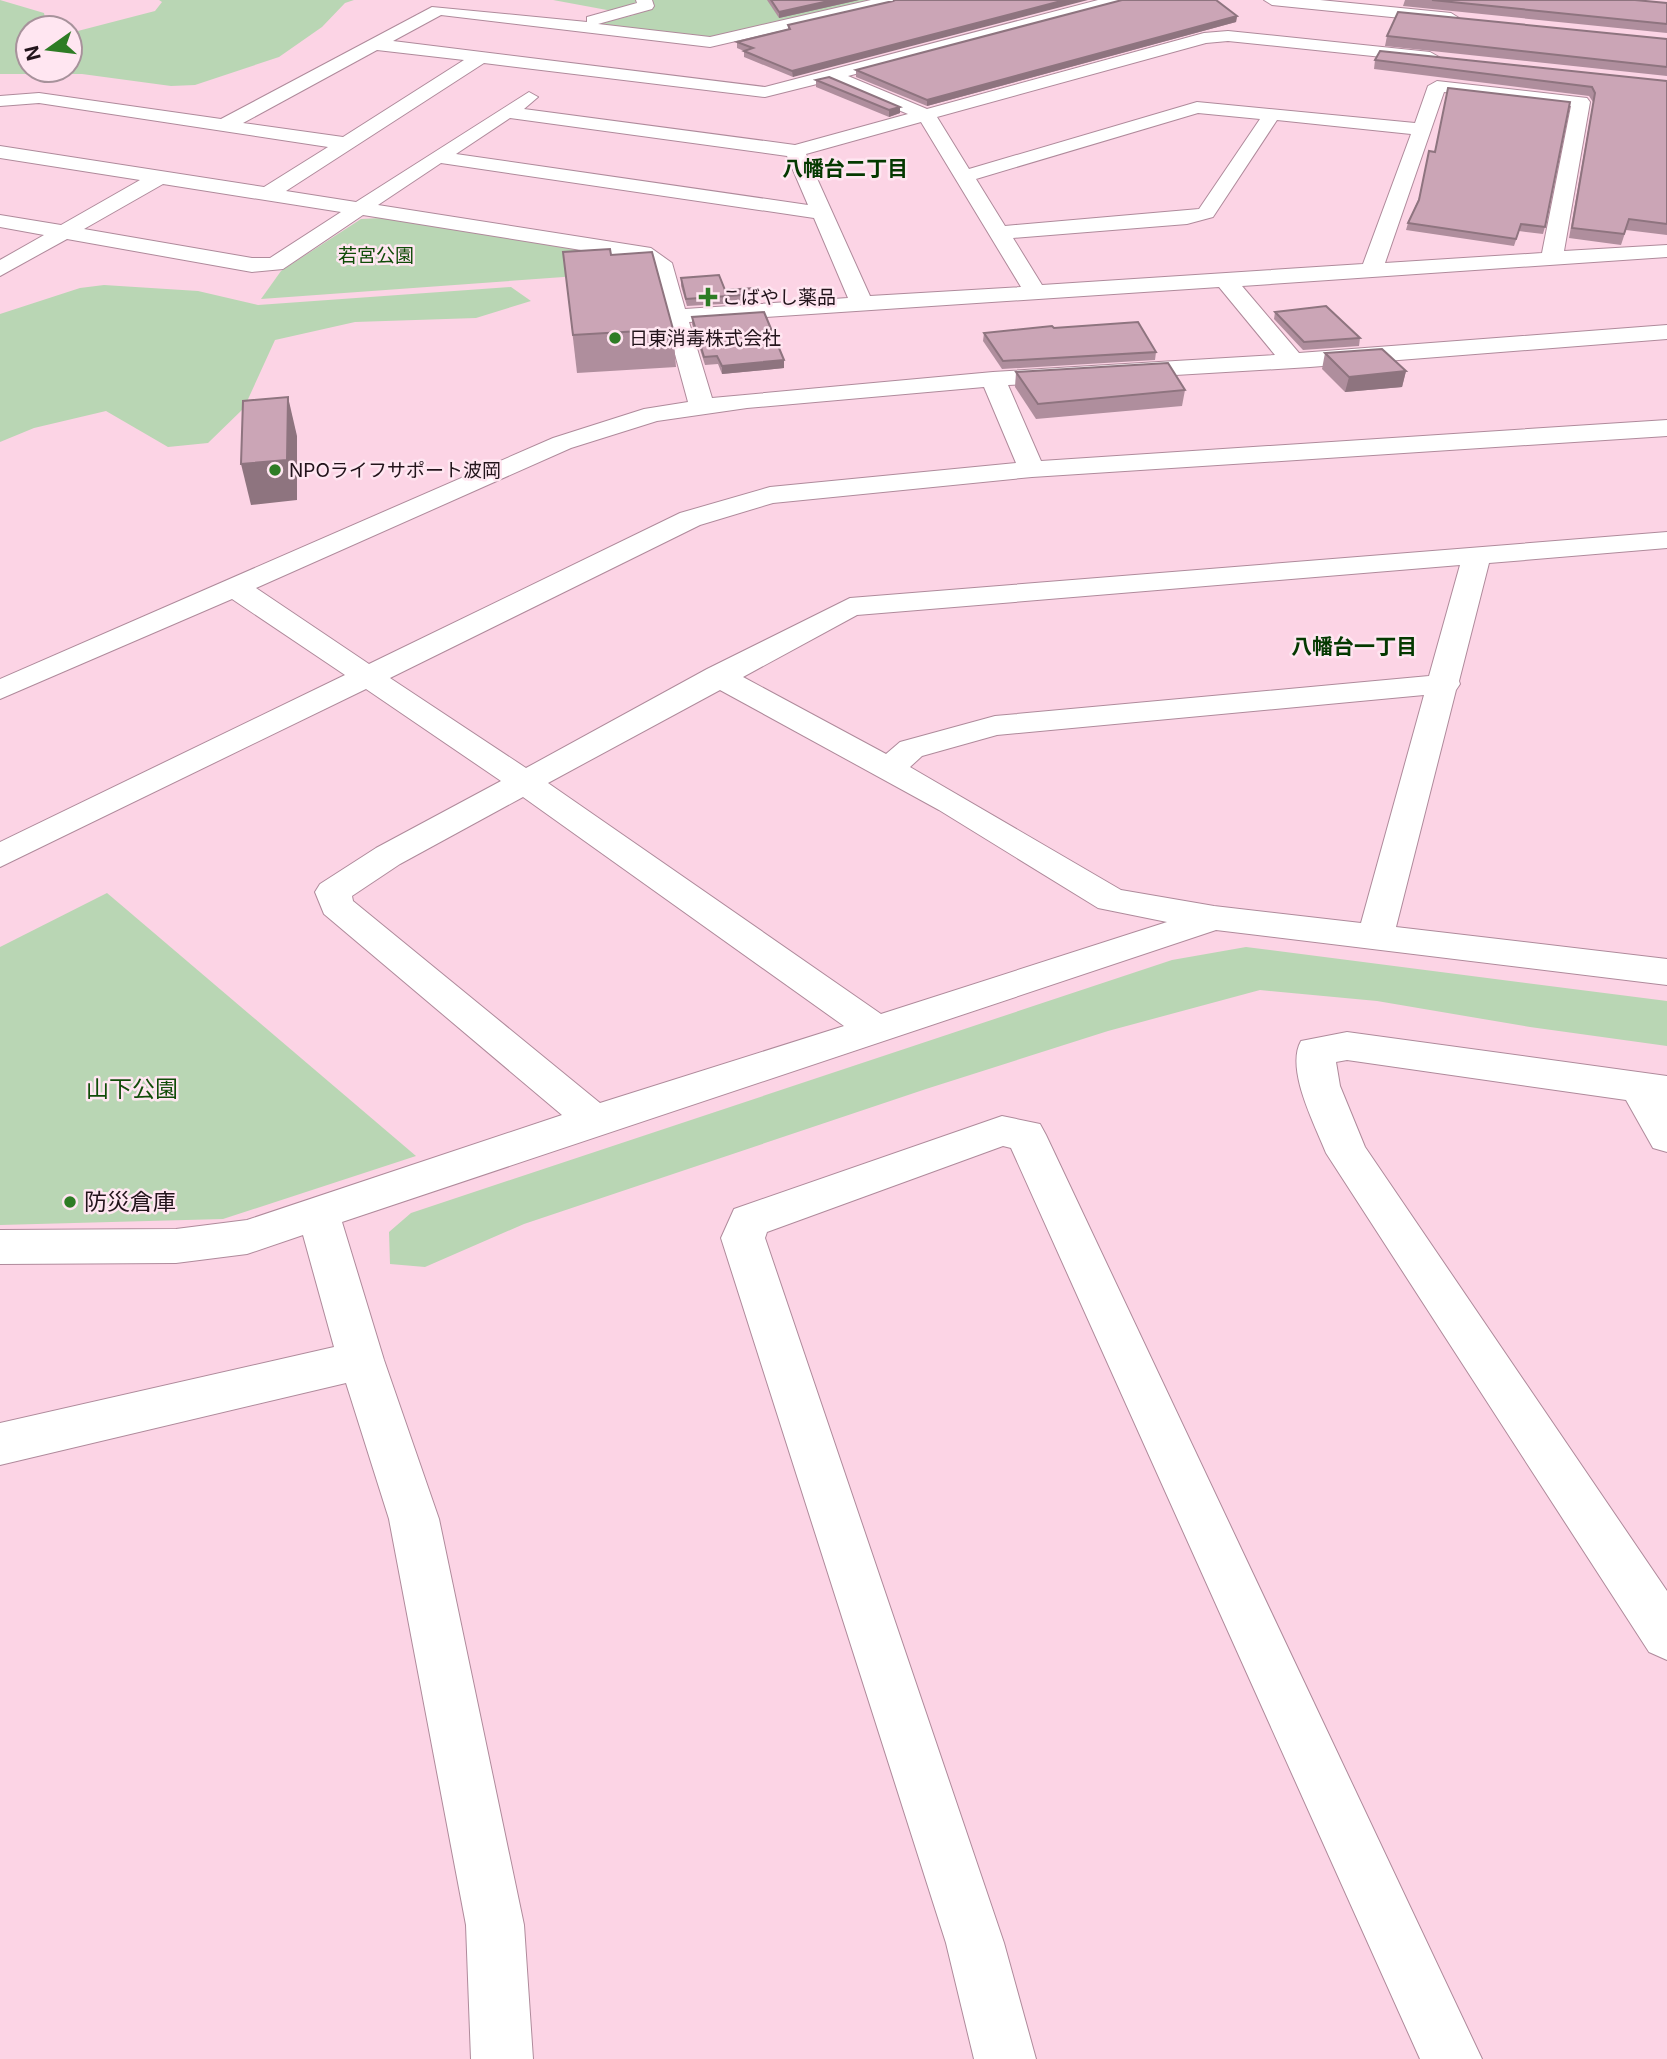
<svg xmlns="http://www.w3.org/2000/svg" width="1667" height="2059" viewBox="0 0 1667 2059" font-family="Inter,'Noto Sans JP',sans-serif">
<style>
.green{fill:#b9d6b4}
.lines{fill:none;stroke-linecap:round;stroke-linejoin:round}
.minor-casing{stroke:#af8a9b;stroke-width:2}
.minor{fill:#fff;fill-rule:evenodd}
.wall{fill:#af8e9d}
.shaded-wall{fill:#8e747f}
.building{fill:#cba5b6;stroke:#8e747f;stroke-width:2}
.poi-dot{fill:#2e7c25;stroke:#ffe6f1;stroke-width:2.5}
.labels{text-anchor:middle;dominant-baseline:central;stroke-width:5;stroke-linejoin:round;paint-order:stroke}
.far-park-label{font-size:19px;fill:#104c08;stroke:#ffe6f1}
.far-poi-label{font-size:19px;fill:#22141b;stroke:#ffe6f1;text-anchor:start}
.far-neighbourhood-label{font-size:21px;font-weight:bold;fill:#043900;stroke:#ffe6f1}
.park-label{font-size:23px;fill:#104c08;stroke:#ffe6f1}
.poi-label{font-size:23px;fill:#22141b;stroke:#ffe6f1;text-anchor:start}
</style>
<rect width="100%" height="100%" fill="#fcd4e5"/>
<g class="green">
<path d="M0,0l44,13 3,15h-19v42h42v-37l85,-22 7,-9 -3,-2h195l-9,3 -23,24 -43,30 -84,28 -24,1 -89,-12h-82z"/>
<path d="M553,0h330l-159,39 -131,-14 41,-10z"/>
<path d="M381,218l251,40 15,13 -386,28 20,-28 80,-52z"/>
<path d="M104,285l94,6 60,14 253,-18 20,14 -55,17 -121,4 -80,18 -31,68 -36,35 -40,4 -62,-36 -72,17 -34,14v-128l80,-26z"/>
<path d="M107,893l13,11 296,252 -193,63 -223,6v-278z"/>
<path d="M1246,947l421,54v45l-137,-19 -153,-26 -117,-11 -152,41 -182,58 -402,135 -99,43 -35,-3 -1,-32 22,-19 761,-253z"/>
</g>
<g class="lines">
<defs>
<g id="minor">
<path d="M636,0h16l2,6 -2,3 -54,15 112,13 161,-37h29l-8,5 -182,42 -269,-32 -48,26 372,46 333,-87h27l-2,3 -275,73 79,33 277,-76 24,-2 202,21 9,5 -9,5 -202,-21 -22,2 -269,74 32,52 228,-67 218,21 13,-37 9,-5 150,17 3,4 -26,149 103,-6v12l-425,29 57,67 368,-28v14l-357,28 -302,18 33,76 626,-41v16l-635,41 -259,26 -73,22 -310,153 136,90 181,-99 143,-71 817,-66v16l-178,15 -30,118 1,3 -4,6 -60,237 271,32v26l-451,-55 -874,292 42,138 55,159 85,406 9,134h-62l-5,-134 -77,-406 -43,-136 -346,82v-42l334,-76 -31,-112 -56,19 -71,9 -176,1v-34l176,-1 71,-9 315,-105 -238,-201 -9,-22 5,-8 56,-36 125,-67 -135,-92 -366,178v-25l345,-167 -113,-76 -232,100v-20l553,-241 91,-29 44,-7 -37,-136 -14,-7 -274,-44 -80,54 -31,3 -185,-33 -67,37v-16l44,-25 -44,-8v-12l61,10 79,-45 -140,-22v-12l264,41 64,-40 -289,-44 -39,3v-10l39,-3 182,26 211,-112 155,15v-5l50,-14zM377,50l87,10 -121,77 -100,-14zM484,63l281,34 64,-16 79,33 -113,31 -271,-36 14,-12 -9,-5 -173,110 -70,-11zM1444,92l127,14 -29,147 -157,10zM1198,113l62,6 -61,90 -194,17 -29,-47zM510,118l277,38 21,49 -352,-51zM1277,120l134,14 -48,130 -321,21 -29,-47 174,-14 26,-7zM921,122l100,165 -151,9 -64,-142zM441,163l373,55 34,80 -163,11 -13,-46 -21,-15 -273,-43zM163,184l178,28 -71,46h-18l-168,-29zM1219,287l56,68 -282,17 -281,26 -23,-76zM984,387l32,76 -246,24 -90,26 -311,151 -113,-76 315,-140 86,-27 90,-13zM1460,565l-31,111 -434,40 -95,26 -14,12 -143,-77 114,-62zM720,690l219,120 159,98 69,14 -286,92 -333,-231zM1424,695l-63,228 -147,-17 -93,-16 -211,-123 12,-11 75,-21zM523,797l321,229 -244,77 -247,-202 -1,-5 48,-32z"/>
<path d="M1264,0h56l131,13 8,5 -8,5 -179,-18z"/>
<path d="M1347,1032l320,44v76l-14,-4 -27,-48 -279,-40 -11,2 4,24 25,61 302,444v69l-18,-8 -323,-499c-11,-28 -41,-84 -25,-112z"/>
<path d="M1002,1116l38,8 6,11 436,924h-62l-409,-911 -8,-2 -236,86 -2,6 239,705 32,116h-62l-28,-116 -225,-705 13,-29z"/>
</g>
</defs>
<use href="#minor" class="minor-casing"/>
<use href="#minor" class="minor"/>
</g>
<g class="wall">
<path d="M767,0h92l-80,18z"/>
<path d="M1405,0h230l32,3v30l-264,-27z"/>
<path d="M893,1l-100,76 -49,-20v-6l-7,-3v-6l51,-12v-5z"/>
<path d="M1237,16l-1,6 -309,84 -71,-29v-7z"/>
<path d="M1387,36l280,3v37l-282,-30z"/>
<path d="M1375,60l292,21v154l-41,-5 -5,15 -52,-7 24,-136 -4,-6 -215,-27z"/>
<path d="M816,80l84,33 -11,4 -73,-30z"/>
<path d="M1435,152l110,75 -2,7 -24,-3 -5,15 -108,-16 2,-7 10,-23z"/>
<path d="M563,252l48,3 62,74 3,38 -99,6z"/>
<path d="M681,278l44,12 31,4 1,8 -70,4 -6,-20z"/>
<path d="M1275,312l85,26 -1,8 -56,4 -29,-31z"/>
<path d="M692,317l92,51 -62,6 -4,-10 -13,1 -13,-41z"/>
<path d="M1054,328l102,24 -1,8 -153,9 -19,-28 1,-8z"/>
<path d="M1325,353l81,18 -4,16 -57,5 -23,-23z"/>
<path d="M1016,372l169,18 -3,16 -146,13 -21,-32z"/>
</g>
<g class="shaded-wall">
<path d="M833,0h26l-80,18v-6z"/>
<path d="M1065,0h23l-295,77 -1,-6z"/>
<path d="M1237,16l-1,6 -309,84v-6z"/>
<path d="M900,107v6l-11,4v-7z"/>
<path d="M784,360v8l-62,6v-8z"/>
<path d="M1406,371l-4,16 -57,5 4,-15z"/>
<path d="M288,397l9,39v64l-46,5 -10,-41z"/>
</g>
<g class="building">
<path d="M771,0h62l-54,12z"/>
<path d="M895,0h170l-273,71 -48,-20 9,-3 -16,-6 53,-13 -2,-4 105,-24z"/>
<path d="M1122,0h94l21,16 -310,84 -71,-30z"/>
<path d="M1432,0h203l32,3v21z"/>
<path d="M1398,12l269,27v28l-280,-31z"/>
<path d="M1380,51l287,30v143l-38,-5 -5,15 -52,-6 23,-135 -3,-6 -217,-27z"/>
<path d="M829,77l71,30 -11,3 -73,-30z"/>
<path d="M1448,88l122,14 -25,125 -24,-3 -5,15 -108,-16 11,-23 10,-49 6,1z"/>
<path d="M610,249l1,6 41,-3 21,77 -100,6 -10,-83z"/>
<path d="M719,275l6,15 29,-2 2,6 -70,5 -5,-21z"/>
<path d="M1326,306l34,32 -56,4 -29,-30z"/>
<path d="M764,312l20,48 -62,6 -5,-10 -13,1 -12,-40z"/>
<path d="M1138,322l18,30 -153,9 -19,-28 68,-7 2,2z"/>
<path d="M1382,349l24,22 -57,6 -24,-24z"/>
<path d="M1168,363l17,27 -147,14 -22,-32z"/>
<path d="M288,397l-1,63 -46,4 2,-63z"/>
</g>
<g class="poi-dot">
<path d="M704.5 286.5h7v7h7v7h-7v7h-7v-7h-7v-7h7z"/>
<circle cx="615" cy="338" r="7"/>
<circle cx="275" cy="470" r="7"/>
<circle cx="70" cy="1202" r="7"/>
</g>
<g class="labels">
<g class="far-park-label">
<text x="376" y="255">若宮公園</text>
</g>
<g class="far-poi-label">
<text x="722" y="297">こばやし薬品</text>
<text x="629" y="338">日東消毒株式会社</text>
<text x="289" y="470">NPOライフサポート波岡</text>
</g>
<g class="far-neighbourhood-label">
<text x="845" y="168">八幡台二丁目</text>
<text x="1354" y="646">八幡台一丁目</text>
</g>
<g class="park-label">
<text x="132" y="1089">山下公園</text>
</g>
<g class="poi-label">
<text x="84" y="1202">防災倉庫</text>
</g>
</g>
<g transform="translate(49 49) rotate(256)"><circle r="33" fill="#ffe6f1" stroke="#a7929b" stroke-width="2"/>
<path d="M0-5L12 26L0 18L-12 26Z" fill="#2e7c25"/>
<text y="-10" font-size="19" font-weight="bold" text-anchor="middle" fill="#22141b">N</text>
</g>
</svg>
